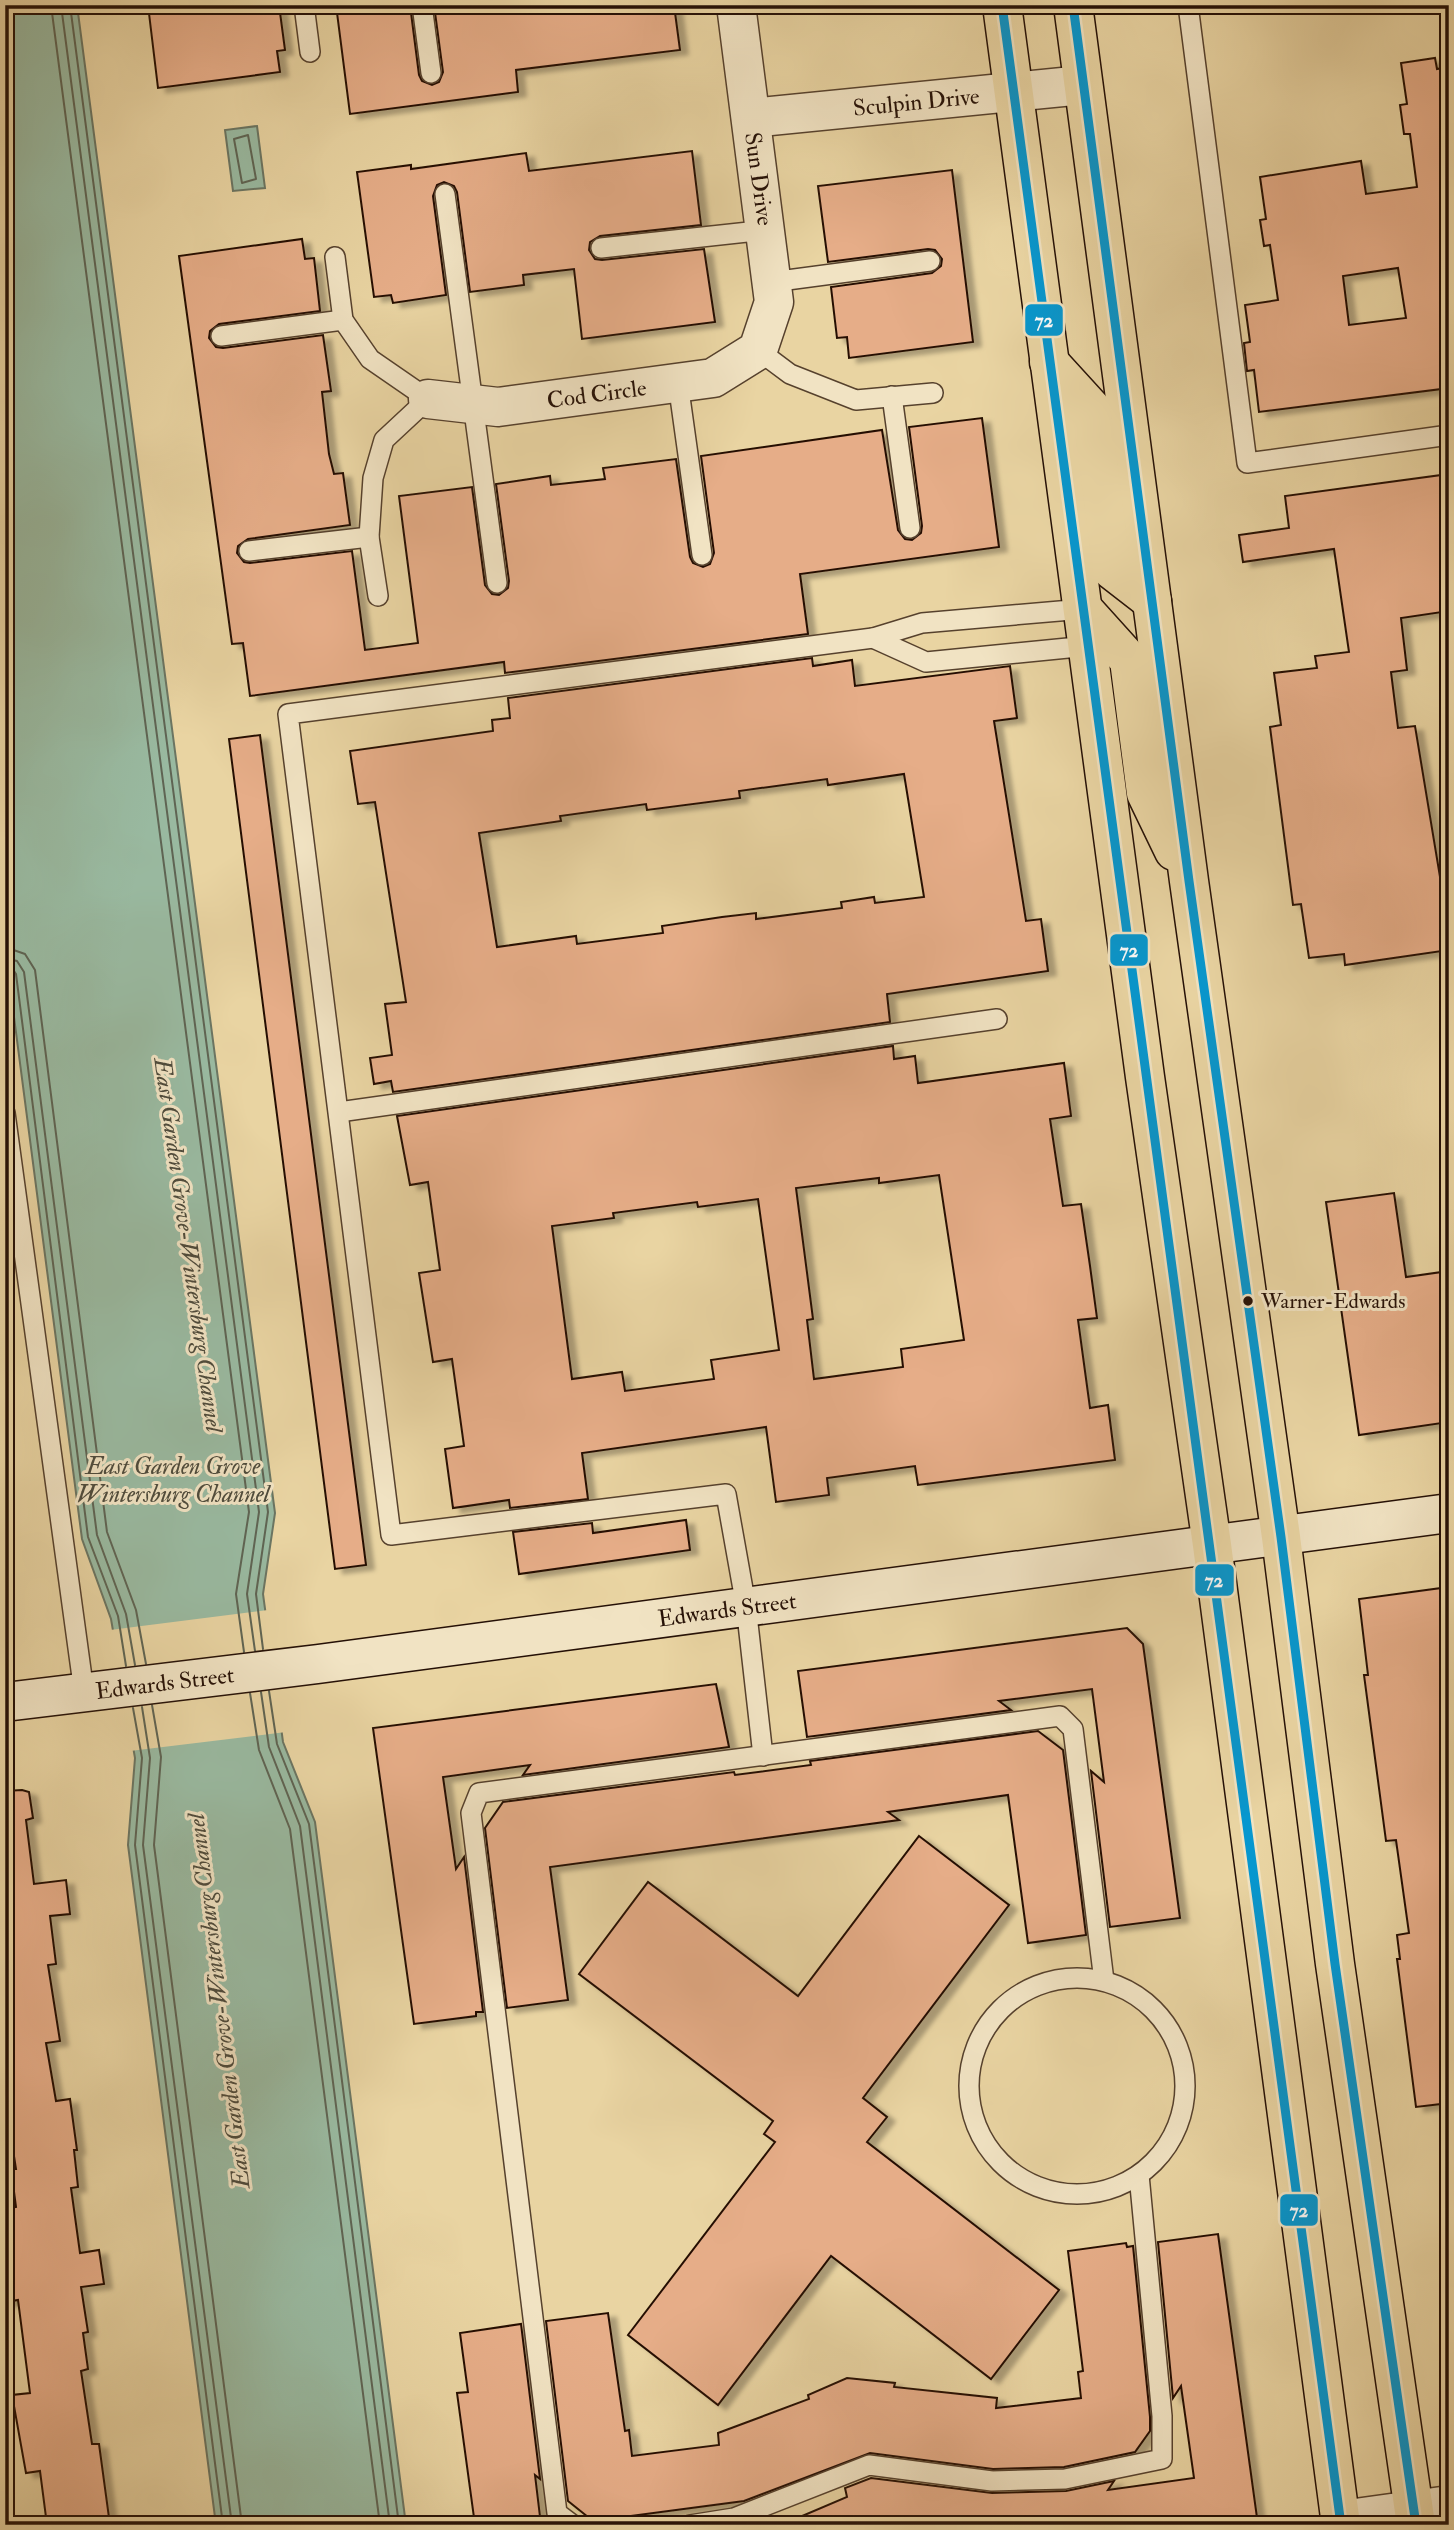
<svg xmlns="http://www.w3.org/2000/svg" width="1454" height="2530" viewBox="0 0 1454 2530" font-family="'IM FELL Double Pica',serif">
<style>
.water{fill:#99b9a0;stroke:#6b7562;stroke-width:2}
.pier{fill:#e9d4a2}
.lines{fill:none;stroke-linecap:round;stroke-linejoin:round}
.shore{stroke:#5f6453;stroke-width:2}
.building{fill:#e6ad88;stroke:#251006;stroke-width:2;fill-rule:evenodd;filter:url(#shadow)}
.service-casing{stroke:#56412d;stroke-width:22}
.minor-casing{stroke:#56412d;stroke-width:41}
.secondary-casing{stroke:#251006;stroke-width:41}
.primary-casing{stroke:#251006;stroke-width:41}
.service{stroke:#f1e3c3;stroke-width:19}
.minor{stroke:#f1e3c3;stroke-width:38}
.secondary{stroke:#f1e3c3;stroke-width:38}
.primary{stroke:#e9d4a2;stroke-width:38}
.bus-1-casing{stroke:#f1e3c3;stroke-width:14}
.bus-1{stroke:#0697cf;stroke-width:9}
.bus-dot{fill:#251006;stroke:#f1e3c3;stroke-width:2.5}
.labels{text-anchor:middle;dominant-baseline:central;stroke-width:6;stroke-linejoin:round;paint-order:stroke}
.bus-label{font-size:21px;fill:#251006;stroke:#f1e3c3;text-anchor:start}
.street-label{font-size:23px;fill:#251006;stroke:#f1e3c3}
.water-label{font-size:24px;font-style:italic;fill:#4e4b3c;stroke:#f1e3c3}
.line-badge{stroke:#f1e3c3;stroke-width:2.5}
.badge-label{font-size:19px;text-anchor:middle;font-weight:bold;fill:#fff}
</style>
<defs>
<filter id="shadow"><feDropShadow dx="8" dy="4.5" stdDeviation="2" flood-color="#0004"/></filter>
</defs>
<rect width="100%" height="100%" fill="#e9d4a2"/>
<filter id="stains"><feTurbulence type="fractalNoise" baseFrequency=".00286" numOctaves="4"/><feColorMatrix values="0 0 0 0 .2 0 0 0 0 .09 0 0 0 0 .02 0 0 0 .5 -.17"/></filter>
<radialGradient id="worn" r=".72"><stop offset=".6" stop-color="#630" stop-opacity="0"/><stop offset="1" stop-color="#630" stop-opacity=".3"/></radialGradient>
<g class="water">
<path d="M5,5h72l198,1508 -12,81 20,148 32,80 91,703h-190l-88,-680 7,-87 -24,-139 -29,-80 -77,-591z"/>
<path d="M257,126l8,62 -32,3 -8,-61z"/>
</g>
<path class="pier" d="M268,1610l18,122 -156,19 -20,-121z"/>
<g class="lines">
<g class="shore">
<path d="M51,5l198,1507 -13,82 8,58"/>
<path d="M61,5l198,1507 -12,82 8,57"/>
<path d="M70,5l198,1507 -12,82 7,55"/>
<path d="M248,135l8,44 -14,4 -8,-44z"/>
<path d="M5,947l20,7 10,16 72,562 29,78 10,54"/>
<path d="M5,958l12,3 7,11 73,563 29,79 9,51"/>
<path d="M5,967l7,1 4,6 72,563 30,79 8,50"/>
<path d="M269,1691l8,53 32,80 90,701"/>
<path d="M261,1692l8,55 31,79 90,699"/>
<path d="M250,1693l9,57 31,79 90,696"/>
<path d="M152,1705l9,52 -7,88 88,680"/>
<path d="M142,1707l8,51 -7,87 89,680"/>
<path d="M133,1708l9,50 -7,87 88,680"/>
</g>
</g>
<g class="building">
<path d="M148,5h30l1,8 54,-8h46l6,45 -8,1 3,21 -122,16z"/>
<path d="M336,5h74l9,70 3,6 10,4 7,-3 4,-10 -9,-67h73l1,8 64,-8h102l6,45 -164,20 2,22 -168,22z"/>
<path d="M1435,58l2,11 12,-2v321l-190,24 -5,-42 -7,1 -3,-28 6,-1 -5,-37 33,-5 -8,-55 -6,1 -4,-26 6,-1 -6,-42 101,-16 5,33 51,-7 -7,-53h-6l-4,-29 7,-1 -6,-41zM1398,268l8,50 -57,7 -6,-49z"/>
<path d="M692,151l9,74 -101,11 -10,6 -1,8 6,9 7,1 102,-11 11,73 -133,17 -8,-70 -51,6 1,10 -54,7 -13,-100 -3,-6 -10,-4 -7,3 -4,11 13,99 -53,8 -2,-8 -17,2 -17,-125 54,-7v4l115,-16 3,18z"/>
<path d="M952,170l21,172 -124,16 -2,-21 -10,1 -6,-51 101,-14 9,-7 1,-7 -7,-9 -7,-1 -100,13 -10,-76z"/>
<path d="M302,239l3,20 9,-1 6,53 -101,13 -9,7 -1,7 7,9 7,1 100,-13 8,56 -9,1 7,62 5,20 9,-1 7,52 -102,14 -10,7 -1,7 7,9 6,1 102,-12 13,99 53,-7 -19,-147 73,-9 13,98 7,9 7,1 9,-7 1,-7 -13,-97 54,-8 1,9 54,-6 -2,-11 73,-9 14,98 3,6 10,4 7,-3 4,-11 -13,-97 181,-26 16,100 7,9 7,1 9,-7 1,-7 -13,-99 73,-9 17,129 -199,27 8,60 -303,39 -1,-11 -254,34 -7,-53 -11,1 -53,-388z"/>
<path d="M1449,474v137l-48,7 6,52 -16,2 7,56 17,-2 26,157 8,-1v68l-104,15 -1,-11 -35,4 -8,-54 -8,1 -23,-178 11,-2 -7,-52 43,-5 -2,-12 34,-4 -15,-103 -91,13 -4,-27 50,-7 -4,-32z"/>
<path d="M812,658l1,8 39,-6 3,26 155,-20 7,52 -23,3 32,200 15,-2 7,52 -161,23 3,28 -497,70 -2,-11 -17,3 -4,-26 22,-3 -7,-51 21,-2 -31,-200 -17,2 -8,-53 143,-20 -1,-11 18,-2 -2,-20zM904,774l20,123 -49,6 -1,-6 -33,5 1,6 -86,11v-6l-34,4 -60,9 1,7 -86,11 -1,-8 -79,11 -18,-114 82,-12 -1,-5 86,-12 1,6 93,-12 -1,-7 88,-12 1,6z"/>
<path d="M260,735l106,830 -31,4 -106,-830z"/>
<path d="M893,1046l1,13 21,-3 3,27 146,-20 7,53 -21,3 13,87 18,-2 9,62 7,52 -19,2 12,88 18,-3 7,55 -197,25 -3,-19 -88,12 2,17 -53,7 -10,-75 -184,26 6,46 -78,9 -1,-8 -56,8 -8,-59 19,-3 -12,-87 -19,3 -14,-89 21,-3 -12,-88 -18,3 -13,-69zM939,1175l25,165 -63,9 2,18 -89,12 -7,-59 6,-1 -17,-131 83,-10v5zM758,1199l21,151 -68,10 3,19 -89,12 -3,-19 -50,7 -20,-153 62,-8 -1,-5 84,-11 1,5z"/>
<path d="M1394,1193l12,84 43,-6v151l-90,13 -33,-233z"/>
<path d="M686,1520l4,30 -171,24 -6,-42 79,-9 1,10z"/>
<path d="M1449,1587v516l-33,4 -19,-148h3l-3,-24 12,-2 -13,-93 -10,1 -22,-166h4l-9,-76z"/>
<path d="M1127,1628l16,16 37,274 -70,9 -19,-156 13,11 -12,-93 -93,12 12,9 -204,27 -9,-66z"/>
<path d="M716,1684l13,63 -206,28 7,-10 -87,12 13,92 8,-12 19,155h-7v4l-62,8 -41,-296z"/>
<path d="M1038,1731l25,19 23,185 -58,8 -20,-148 -120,17 11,8 -349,47 18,133 -61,8 -22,-180 18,-26 231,-30 1,3 76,-10 -1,-4z"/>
<path d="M22,1790l7,2 4,26 -7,2 8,64 32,-4 4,34 -20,2 6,48 -8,1 12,76 -14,2 10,58 14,-2 7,51h-3l4,37 -7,1 9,65 19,-3 5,34 -23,3 7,45 -5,1 5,36 -7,2 11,73h7l11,81h-63l-7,-54 -14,2 -14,-78 18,-2 -12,-93 -13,2v-36h6l-6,-57 11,-2 -5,-38h5l-11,-71v-307z"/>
<path d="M919,1836l90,69 -146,193 24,19 -20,25 192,148 -68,89 -160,-123 -113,149 -90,-70 147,-193 -11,-8 9,-13 -194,-147 69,-92 150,114z"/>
<path d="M1218,2234l40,291h-477l66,-28 -2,-9 26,-10 121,15 74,-2 48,-10 -6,9 86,-12 -13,-92 -8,12 -15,-156z"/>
<path d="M1126,2243l1,4 6,-1 17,171v14l-15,21 -71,15 -71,2 -123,-16 -126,48 -151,20 -25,-20 -22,-180 62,-8 17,118 4,-1 3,26 87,-11 -1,-12 91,-34 -1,-4 39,-17 48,5 -1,4 103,11 -1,10 85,-10 -3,-26 5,-1 -15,-120z"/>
<path d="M521,2324l19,155 -5,-4 6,50h-66l-18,-132 11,-1 -8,-59z"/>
</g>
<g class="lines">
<defs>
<g id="service">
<path d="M304,5l6,47"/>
<path d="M422,5l9,68"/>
<path d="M1188,5l59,458 202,-28"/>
<path d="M445,194l52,389"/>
<path d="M601,248l165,-18"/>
<path d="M335,257l8,63 27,39 58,40 -44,41 -11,38 -4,59 9,59"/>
<path d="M772,282l158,-21"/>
<path d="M221,336l122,-16"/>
<path d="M758,350l32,24 66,26 77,-7"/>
<path d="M678,383l24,172"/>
<path d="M892,396l18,132"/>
<path d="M249,551l120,-14"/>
<path d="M873,638l53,24 162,-16"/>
<path d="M339,1112l658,-93"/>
<path d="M5,1113l79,579"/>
<path d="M763,1756l-17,-150 -20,-112 -335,41 -103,-821 585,-76 49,-15 161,-14"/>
<circle cx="1077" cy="2086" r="108"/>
<path d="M573,2525l-16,-12 -86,-700 8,-20 581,-77 13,13 31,252"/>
<path d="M690,2525l44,-7 135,-53 123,16 73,-2 97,-20v-43l-23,-241"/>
</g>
<g id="minor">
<path id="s1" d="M751,118l332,-33"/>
<path id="s2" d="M428,399l70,8 215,-29 45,-28 16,-48 -38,-297"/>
<path d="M1341,2520l108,-15"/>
</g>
<g id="secondary">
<path id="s3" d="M5,1702l313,-38 1131,-151"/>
</g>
<g id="primary">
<path d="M1002,5l143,1072 67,468 129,980"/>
<path d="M1073,5l116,876 92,656 54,427 81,561"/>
<path d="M1049,362l42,46 21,162 40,31"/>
<path d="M1083,609l46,51 17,133 28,58"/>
</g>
</defs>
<use href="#service" class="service-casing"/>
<use href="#minor" class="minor-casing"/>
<use href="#secondary" class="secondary-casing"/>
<use href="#primary" class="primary-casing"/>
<use href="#service" class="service"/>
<use href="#minor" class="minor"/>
<use href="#secondary" class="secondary"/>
<use href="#primary" class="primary"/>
<defs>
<g id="bus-1">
<path d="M1002,5c112,840 228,1680 339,2520"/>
<path d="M1073,5l116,876 92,656 54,427 81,561"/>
</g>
</defs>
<use href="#bus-1" class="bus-1-casing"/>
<use href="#bus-1" class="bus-1"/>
</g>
<circle class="bus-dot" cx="1248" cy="1301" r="6"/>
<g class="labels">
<g class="bus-label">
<text x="1261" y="1301">Warner-Edwards</text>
</g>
<g class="street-label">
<text stroke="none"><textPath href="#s1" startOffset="166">Sculpin Drive</textPath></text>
<text transform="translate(759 179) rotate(82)">Sun Drive</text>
<text stroke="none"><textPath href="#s2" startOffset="170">Cod Circle</textPath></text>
<text stroke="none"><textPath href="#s3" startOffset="728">Edwards Street</textPath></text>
<text stroke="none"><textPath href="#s3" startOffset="161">Edwards Street</textPath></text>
</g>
<g class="water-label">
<text transform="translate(188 1245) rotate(82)">East Garden Grove-Wintersburg Channel</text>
<text x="173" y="1466">East Garden Grove<tspan x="173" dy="28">Wintersburg Channel</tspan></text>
<text transform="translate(219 2001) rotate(-97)">East Garden Grove-Wintersburg Channel</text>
</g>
</g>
<g class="line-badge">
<rect x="1024" y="303" width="40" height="34" rx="7" fill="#0697cf"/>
<rect x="1109" y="933" width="40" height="34" rx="7" fill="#0697cf"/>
<rect x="1194" y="1563" width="41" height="34" rx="7" fill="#0697cf"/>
<rect x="1279" y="2193" width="40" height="34" rx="7" fill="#0697cf"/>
</g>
<g class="badge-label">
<text x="1044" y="327">72</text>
<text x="1129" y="957">72</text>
<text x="1214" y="1587">72</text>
<text x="1299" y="2217">72</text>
</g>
<rect width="1454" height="2530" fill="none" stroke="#e9d4a2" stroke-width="28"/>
<rect x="7" y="7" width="1440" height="2516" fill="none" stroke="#251006" stroke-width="3.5"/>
<rect x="14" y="14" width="1426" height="2502" fill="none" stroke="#251006" stroke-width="2"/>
<rect width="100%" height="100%" filter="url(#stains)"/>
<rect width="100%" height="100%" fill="url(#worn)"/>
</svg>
